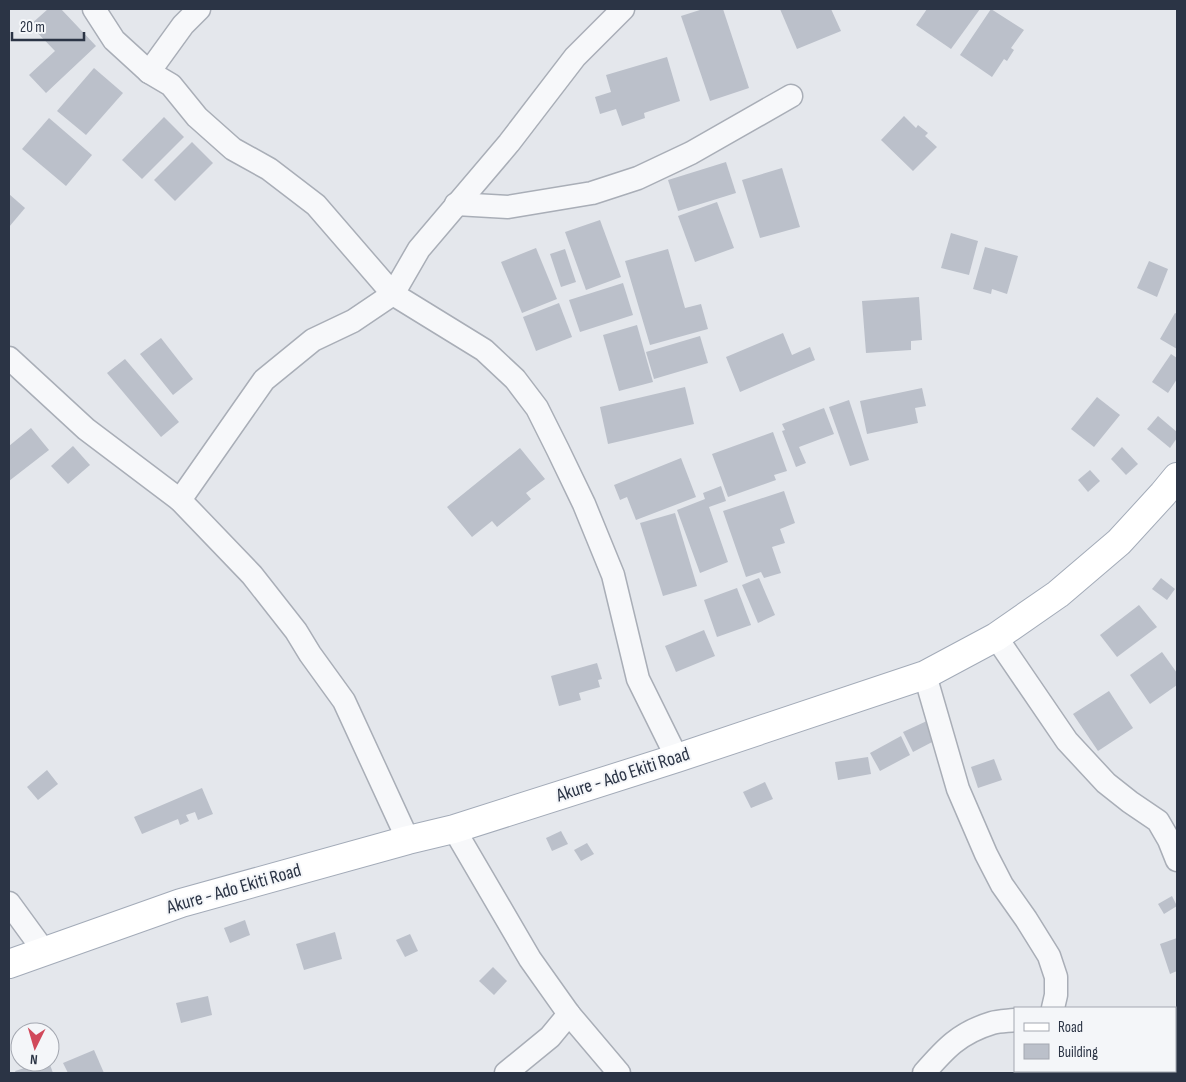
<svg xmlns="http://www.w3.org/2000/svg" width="1186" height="1082" viewBox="0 0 1186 1082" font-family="'Sofia Sans Condensed',sans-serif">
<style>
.building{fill:#bbc0ca}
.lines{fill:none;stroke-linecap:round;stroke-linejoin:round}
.street-casing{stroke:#a9aeb7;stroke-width:25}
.primary-casing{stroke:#a3abb8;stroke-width:30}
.street{stroke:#f7f8fa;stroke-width:22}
.primary{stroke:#fff;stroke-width:28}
.labels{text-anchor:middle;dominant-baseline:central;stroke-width:4;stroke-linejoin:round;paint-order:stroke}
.street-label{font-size:19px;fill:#2b3445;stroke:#f4f6f9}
</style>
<rect width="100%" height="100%" fill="#e4e7ec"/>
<g class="building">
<path d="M48,9h13l35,37 -50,47 -17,-18 26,-24 -25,-26z"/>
<path d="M703,9h20l26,79 -39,13 -29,-85z"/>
<path d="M780,9h51l10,22 -44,18z"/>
<path d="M927,9h53l-29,40 -35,-24z"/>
<path d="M991,9l33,21 -13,18 3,2 -7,11 -3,-2 -12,18 -32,-22z"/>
<path d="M667,57l13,44 -36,12 1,5 -23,8 -6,-17 -16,5 -5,-17 16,-5 -5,-17z"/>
<path d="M94,68l29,25 -37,42 -29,-24z"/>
<path d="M904,116l12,12 2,-3 10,8 -3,3 12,11 -24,24 -32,-31z"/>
<path d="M164,117l20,20 -42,42 -20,-19z"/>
<path d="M49,118l43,37 -26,31 -44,-37z"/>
<path d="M192,142l21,21 -38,38 -21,-21z"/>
<path d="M726,162l10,31 -58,18 -10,-31z"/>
<path d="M782,168l18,59 -40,11 -18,-58z"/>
<path d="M9,194l16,14 -16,19z"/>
<path d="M717,202l17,46 -39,14 -17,-46z"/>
<path d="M600,220l21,57 -35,13 -21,-58z"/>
<path d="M951,233l27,8 -9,34 -28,-7z"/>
<path d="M985,247l33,9 -11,38 -15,-5 -1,5 -18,-5z"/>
<path d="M536,248l21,51 -35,14 -21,-51z"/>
<path d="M565,249l11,33 -15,5 -11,-33z"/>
<path d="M668,249l17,59 16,-4 7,25 -58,16 -25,-84z"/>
<path d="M1149,261l19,8 -11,28 -20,-9z"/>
<path d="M623,283l10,32 -53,17 -11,-32z"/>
<path d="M919,297l3,43 -11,1v9l-45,3 -4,-52z"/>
<path d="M559,303l13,34 -36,14 -13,-34z"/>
<path d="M1175,313l2,1v35l-17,-10z"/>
<path d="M637,325l16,57 -34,9 -16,-56z"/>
<path d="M783,333l9,22 18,-8 5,13 -75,32 -14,-35z"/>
<path d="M700,336l8,27 -54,16 -8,-27z"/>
<path d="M161,338l32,41 -20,16 -33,-41z"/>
<path d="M1171,354l6,4v21l-9,14 -16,-11z"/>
<path d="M125,359l54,63 -18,15 -54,-64z"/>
<path d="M685,387l9,37 -86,20 -8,-37z"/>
<path d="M922,388l4,18 -11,2 3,15 -51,11 -7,-33z"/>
<path d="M1097,397l23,18 -26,32 -23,-18z"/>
<path d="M849,400l20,60 -19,6 -21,-59z"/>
<path d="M824,408l10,26 -35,13 7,16 -10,4 -14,-36 3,-1 -3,-6z"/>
<path d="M1158,416l19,16v6l-7,10 -23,-19z"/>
<path d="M31,428l18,22 -40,31v-35z"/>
<path d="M773,432l14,39 -13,4 2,5 -48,17 -16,-43z"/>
<path d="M73,446l17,19 -22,19 -17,-18z"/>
<path d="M1122,447l16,17 -12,11 -15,-16z"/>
<path d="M520,448l25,31 -19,14 5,6 -34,28 -5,-6 -20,16 -25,-30z"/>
<path d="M681,458l15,39 -60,23 -9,-23 -7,3 -6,-15z"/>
<path d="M1090,470l10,11 -12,11 -10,-12z"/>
<path d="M721,486l5,15 -17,6 19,55 -28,11 -23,-63 28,-11 -2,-6z"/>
<path d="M784,491l11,32 -15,6 5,14 -13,4 9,26 -17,5 -3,-6 -15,5 -23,-66z"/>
<path d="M675,513l22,73 -34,10 -23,-73z"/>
<path d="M759,578l16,37 -17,8 -16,-38z"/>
<path d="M1161,578l14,11 -8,11 -15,-11z"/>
<path d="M737,588l14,37 -34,12 -13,-37z"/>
<path d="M1139,605l18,22 -40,30 -17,-22z"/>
<path d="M704,630l11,26 -39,16 -11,-26z"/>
<path d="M1162,652l15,21v12l-27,19 -20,-29z"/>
<path d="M597,663l5,16 -4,1 2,7 -21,6 2,7 -22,6 -8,-30z"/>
<path d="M1109,691l24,37 -35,23 -25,-37z"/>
<path d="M929,720l9,19 -25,13 -10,-20z"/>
<path d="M901,736l9,19 -30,16 -10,-18z"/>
<path d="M868,757l3,17 -33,6 -3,-18z"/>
<path d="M994,759l8,21 -24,8 -7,-21z"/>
<path d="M47,770l11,14 -20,16 -11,-13z"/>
<path d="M765,782l8,17 -22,9 -8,-16z"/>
<path d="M202,788l11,26 -15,6 -3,-8 -9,3 3,6 -9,4 -2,-6 -36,15 -8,-17z"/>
<path d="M561,831l7,13 -16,7 -6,-13z"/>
<path d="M587,843l7,11 -13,7 -7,-11z"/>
<path d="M1172,896l5,10 -13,8 -6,-10z"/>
<path d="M245,920l5,15 -20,8 -6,-15z"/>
<path d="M335,932l7,27 -38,11 -8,-26z"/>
<path d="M410,934l8,17 -13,6 -9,-17z"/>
<path d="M1177,938v33l-7,3 -10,-30z"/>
<path d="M493,967l14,14 -13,14 -15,-14z"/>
<path d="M208,996l4,19 -31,8 -5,-20z"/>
<path d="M94,1050l10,23h-36l-5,-10z"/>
<path d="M44,1062h5l4,11h-37l-1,-2z"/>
</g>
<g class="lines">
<defs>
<g id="street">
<path d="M94,9l20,31 35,32 22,13 26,32 36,32 36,20 47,36 77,89 91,56 31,29 22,29 21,42 26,54 29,71 25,104 39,79"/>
<path d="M149,72l34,-47 16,-16"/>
<path d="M456,204l52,3 84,-14 46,-15 53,-25 100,-57"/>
<path d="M9,358l77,71 94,71 72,75 44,56 14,23 34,47 64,139"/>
<path d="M180,500l84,-120 49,-40 40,-19 40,-27 26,-45 90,-106 66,-86 48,-48"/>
<path d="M996,637l71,104 39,42 24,19 28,19 11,19 8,20"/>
<path d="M925,675l33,114 28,65 16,31 24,34 23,37 7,21v18l-3,13"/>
<path d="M454,829l76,130 39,55 50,59"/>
<path d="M9,903l35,48"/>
<path d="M506,1073l44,-36 19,-23"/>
<path d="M924,1073c21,-24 35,-40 68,-50 7,-2 15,-2 23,-3"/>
</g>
<path id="primary" d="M9,964l172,-61 227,-63 46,-11 223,-71 248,-83 71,-38 62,-43 61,-52 44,-48 14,-17"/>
</defs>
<use href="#street" class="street-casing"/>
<use href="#primary" class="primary-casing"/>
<use href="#street" class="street"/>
<use href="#primary" class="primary"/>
</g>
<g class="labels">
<g class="street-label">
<text transform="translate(623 775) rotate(-18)">Akure - Ado Ekiti Road</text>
<text transform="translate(234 889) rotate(-16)">Akure - Ado Ekiti Road</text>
</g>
</g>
<rect width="1186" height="1082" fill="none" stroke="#2b3445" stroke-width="20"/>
<rect x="1014" y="1007" width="162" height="65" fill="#f4f6f9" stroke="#a4a8b1"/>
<rect x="1024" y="1023" width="25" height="8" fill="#ffffff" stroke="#a4a8b1"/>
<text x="1058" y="1032" font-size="15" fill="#2b3445">Road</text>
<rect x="1024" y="1044" width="25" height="15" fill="#bbc0ca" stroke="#a4a8b1"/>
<text x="1058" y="1057" font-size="15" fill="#2b3445">Building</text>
<g transform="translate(35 1047) rotate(185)"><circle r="24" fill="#f4f6f9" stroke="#a4a8b1"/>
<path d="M0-4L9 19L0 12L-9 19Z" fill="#d1495b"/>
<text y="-8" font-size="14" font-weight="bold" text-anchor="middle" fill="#2b3445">N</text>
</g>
<path d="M12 32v8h72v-8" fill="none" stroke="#2b3445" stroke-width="2.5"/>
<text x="20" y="32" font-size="15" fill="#2b3445" stroke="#f4f6f9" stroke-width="4" paint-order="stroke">20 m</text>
</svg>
